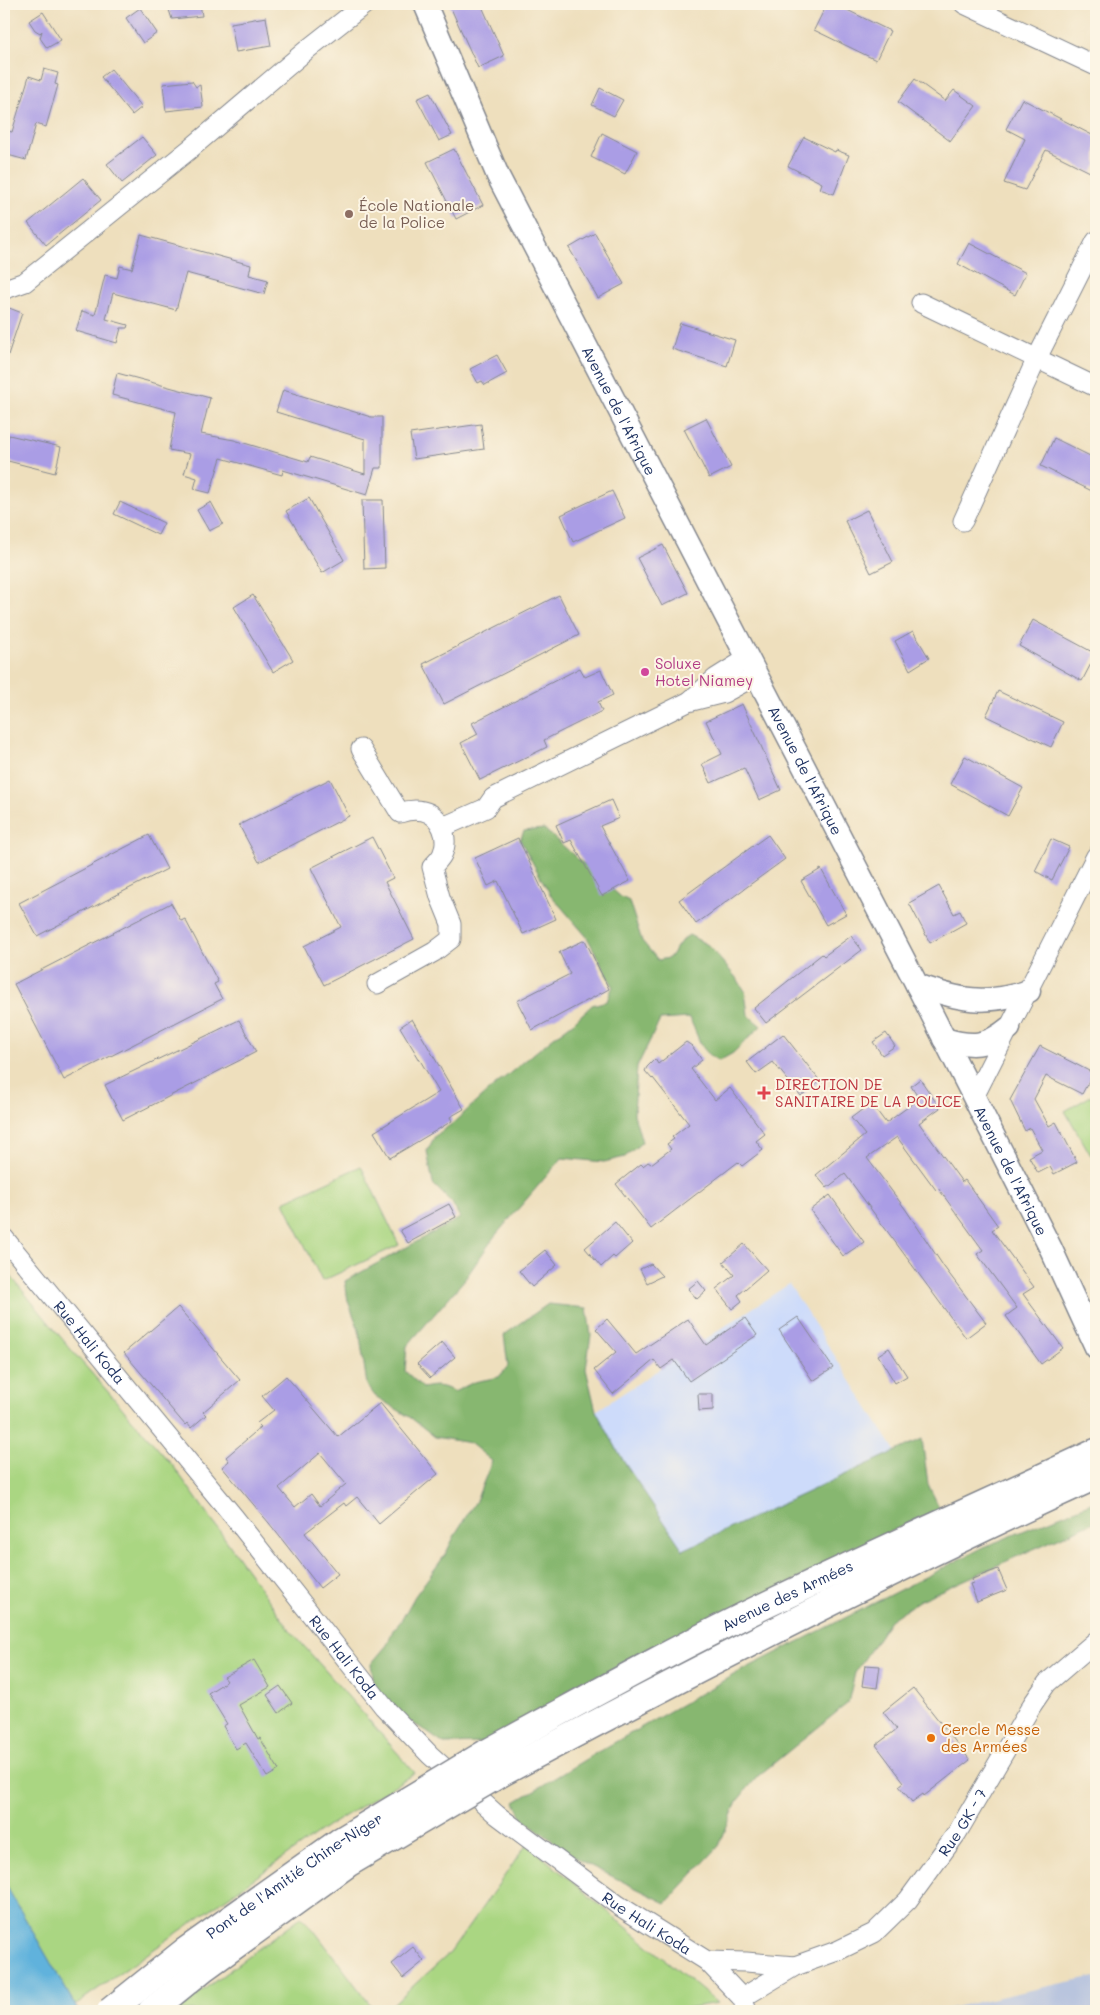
<svg xmlns="http://www.w3.org/2000/svg" width="1100" height="2015" viewBox="0 0 1100 2015" font-family="Mali,sans-serif">
<style>
.built{fill:#cddbfa}
.industrial{fill:#b9c5de}
.green{fill:#aad682;stroke:#628270}
.forest{fill:#87b770;stroke:#517367}
.water{fill:#61b2dc;stroke:#3e709d}
.building{fill:#aa9de5;fill-rule:evenodd}
.lines{fill:none;stroke-linecap:round;stroke-linejoin:round}
.minor-casing{stroke:#84878e;stroke-width:21}
.major-casing{stroke:#84878e;stroke-width:25}
.highway-casing{stroke:#84878e;stroke-width:29}
.minor{stroke:#fff;stroke-width:19}
.major{stroke:#fff;stroke-width:22}
.highway{stroke:#fff;stroke-width:26}
.highway-bridge-casing{stroke:#84878e;stroke-width:29;stroke-linecap:butt}
.highway-bridge{stroke:#fff;stroke-width:26}
.education-dot{fill:#8d6e63;stroke:#fcf5e5;stroke-width:2}
.hotel-dot{fill:#d1479c;stroke:#fcf5e5;stroke-width:2}
.health-dot{fill:#e0444e;stroke:#fcf5e5;stroke-width:2}
.food-dot{fill:#e8710a;stroke:#fcf5e5;stroke-width:2}
.labels{text-anchor:middle;dominant-baseline:central;stroke-width:4;stroke-linejoin:round;paint-order:stroke}
.education-label{font-size:15px;fill:#785e54;stroke:#fcf5e5;text-anchor:start}
.street-label{font-size:15px;fill:#1b2f5e;stroke:#fcf5e5}
.hotel-label{font-size:15px;fill:#b23c85;stroke:#fcf5e5;text-anchor:start}
.health-label{font-size:15px;fill:#be3a42;stroke:#fcf5e5;text-anchor:start}
.food-label{font-size:15px;fill:#c56008;stroke:#fcf5e5;text-anchor:start}
</style>
<rect width="100%" height="100%" fill="#fcf5e5"/>
<filter id="ink" filterUnits="userSpaceOnUse"><feTurbulence type="fractalNoise" baseFrequency=".02" numOctaves="2"/><feDisplacementMap in="SourceGraphic" scale="10" xChannelSelector="R" yChannelSelector="G"/><feConvolveMatrix kernelMatrix="1 2 1 2 8 2 1 2 1" color-interpolation-filters="sRGB"/></filter>
<filter id="wash" filterUnits="userSpaceOnUse"><feTurbulence type="fractalNoise" baseFrequency=".0096" numOctaves="4" result="noise"/><feDisplacementMap in="SourceGraphic" scale="20" xChannelSelector="R" yChannelSelector="G"/><feGaussianBlur stdDeviation="1.12" result="paint"/><feColorMatrix in="noise" values="0 0 0 0 0 0 0 0 0 0 0 0 0 0 0 0 0 1.4 0 .05"/><feComposite in="paint" operator="in"/></filter>
<g filter="url(#wash)">
<rect width="100%" height="100%" fill="#eedfbd"/>
<path class="built" d="M789,1284l107,168 -213,98 -59,-88 -28,-51z"/>
<path class="industrial" d="M1096,1976v35h-159l121,-27z"/>
<g class="green">
<path d="M1096,1093v71l-31,-53z"/>
<path d="M361,1166l38,79 -77,36 -38,-79z"/>
<path d="M4,1268l69,84 101,115 116,163 125,143 -88,54 -252,178 -71,-123z"/>
<path d="M527,1844l190,159 -47,8h-285l65,-58z"/>
<path d="M301,1917l12,12 62,82h-200z"/>
</g>
<g class="forest">
<path d="M544,829l77,68 8,4 13,40 16,19 11,-2 13,-18 7,-5 19,10 30,35 7,11 3,24 13,11 -28,27 -14,8c-22,-12 -19,-24 -30,-43l-29,2 -23,47 -3,47 8,28 -17,15 -21,5 -42,-4 -68,79 -29,42 -58,67 -2,25 18,17c12,-3 20,-3 31,4l20,-10 25,-5 9,-11 -4,-31 44,-31 39,4 4,27 -5,34 10,42 28,51 59,88 239,-111 6,45 12,25 -68,31 -388,203 -40,1 -23,-16 -20,-12 -26,-27 -4,-25 16,-19 6,-15 8,-9 14,-25 30,-41 12,-24 19,-30 16,-40 -22,-18 -35,-6 -24,-19 -36,-22 -8,-11 -8,-55 -11,-29 -3,-20 115,-63 -8,-15 -19,-19 -6,-33 8,-15 18,-13 34,-31 67,-55 20,-15 18,-17 15,-4 6,-15 -26,-49 -37,-43 -30,-54 4,-9z"/>
<path d="M1096,1501v20l-176,79 -30,20 -35,53 -7,30 -90,73 -21,25 -18,45 -53,57 -87,-43 -56,-41 -8,-17 81,-49 139,-79 249,-127z"/>
</g>
<path class="water" d="M4,1882l71,123 3,6h-74z"/>
<g id="blocks">
<g class="building">
<path d="M167,4h33l2,12 -30,3z"/>
<path d="M449,4h32l23,52 -26,12z"/>
<path d="M827,4h8l55,27 -14,29 -62,-30z"/>
<path d="M140,8l17,25 -14,10 -17,-25z"/>
<path d="M43,12l18,28 -14,8 -7,-10 2,-7 -2,2 -5,-3 -6,-9z"/>
<path d="M266,17l5,29 -35,6 -5,-29z"/>
<path d="M44,69l14,4 -3,11 3,1 -12,42 -10,-3 -10,36 -22,-6v-24l8,2 17,-56 12,4z"/>
<path d="M111,69l31,38 -10,8 -31,-38z"/>
<path d="M915,79l30,22 9,-11 22,16 -26,35 -52,-39z"/>
<path d="M192,81l4,6 4,-2 3,22 -37,4 -3,-27z"/>
<path d="M600,88l23,12 -9,16 -22,-11z"/>
<path d="M430,93l22,42 -13,6 -22,-42z"/>
<path d="M1022,99l74,38v28l-4,8 -46,-23 -21,40 -21,-7 21,-44 -19,-10z"/>
<path d="M602,133l35,18 -12,23 -34,-17z"/>
<path d="M142,137l15,18 -35,28 -15,-19z"/>
<path d="M804,137l31,15 1,-2 13,5 -15,39 -14,-5 2,-6 -34,-17z"/>
<path d="M454,149l29,56 -27,14 -29,-57z"/>
<path d="M83,178l18,22 -55,45 -18,-22z"/>
<path d="M595,233l29,51 -26,14 -29,-50z"/>
<path d="M141,235l110,30 -2,10 19,5 -4,14 -78,-21 -10,37 -63,-17 -7,26 22,6 -1,3h-6l-4,15 -41,-12 6,-20 13,4 10,-40 12,3 3,-12 12,3z"/>
<path d="M969,243l57,30 -11,22 -57,-31z"/>
<path d="M4,306l18,7 -16,48 -2,-1z"/>
<path d="M680,323l55,17 -8,26 -55,-17z"/>
<path d="M497,355l10,18 -22,12 -3,-4 -4,2 -8,-14z"/>
<path d="M117,373l93,25 -9,36 33,6 74,22 2,-5 55,17v-35l-89,-27 7,-22 88,27h11v51h-7l-8,27 -84,-25 -1,5 -61,-17 -11,35 -16,-4 3,-11 -13,-4 6,-20 -21,-4 7,-38 -64,-17z"/>
<path d="M706,418l25,49 -22,11 -25,-49z"/>
<path d="M481,424l3,25 -70,10 -4,-25z"/>
<path d="M9,435l52,12 -6,26 -51,-13z"/>
<path d="M1054,438l42,21v34l-55,-27z"/>
<path d="M612,491l13,27 -52,24 -12,-27z"/>
<path d="M309,498l35,62 -22,13 -36,-62z"/>
<path d="M362,500h21l2,68 -21,1z"/>
<path d="M120,502l44,21 -6,12 -44,-21z"/>
<path d="M211,502l12,22 -14,7 -12,-21z"/>
<path d="M867,510l26,52 -22,11 -26,-52z"/>
<path d="M663,545l25,48 -26,13 -25,-48z"/>
<path d="M253,595l40,65 -20,12 -39,-65z"/>
<path d="M559,595l20,40 -135,69 -21,-40z"/>
<path d="M1033,620l63,34 -14,27 -63,-35z"/>
<path d="M913,631l16,27 -19,12 -15,-29z"/>
<path d="M580,668l5,9 16,-7 12,25 -15,7 4,9 -58,29 3,7 -67,33 -19,-37 17,-9 -6,-11z"/>
<path d="M998,691l65,31 -12,25 -65,-31z"/>
<path d="M742,704l39,86 -22,10 -15,-32 -33,15 -9,-19 20,-10 -16,-33z"/>
<path d="M965,756l58,32 -15,28 -58,-32z"/>
<path d="M330,779l19,37 -90,46 -20,-37z"/>
<path d="M611,800l8,18 -19,8 30,55 -28,15 -31,-56 -7,3 -8,-18z"/>
<path d="M149,835l18,34 -130,67 -18,-33z"/>
<path d="M768,835l17,24 -89,65 -17,-24z"/>
<path d="M372,837l21,41 -8,4 29,57 -90,46 -20,-39 37,-19 -30,-59z"/>
<path d="M518,838l38,81 -33,15 -25,-53 -10,5 -13,-28z"/>
<path d="M1051,839l18,8 -17,33 -17,-9z"/>
<path d="M821,869l25,45 -20,11 -25,-44z"/>
<path d="M939,886l15,28 6,-3 6,12 -36,20 -21,-40z"/>
<path d="M171,903l10,18 4,-2 33,63 -4,2 8,15 -158,81 -50,-96z"/>
<path d="M851,936l11,14 -96,73 -12,-15 68,-54 2,2z"/>
<path d="M585,940l24,49 -77,41 -15,-29 53,-27 -11,-22z"/>
<path d="M412,1019l52,90 -14,8 2,4 -62,37 -16,-26 65,-40 -39,-65z"/>
<path d="M239,1020l17,32 -133,68 -18,-35z"/>
<path d="M886,1033l9,13 -13,9 -9,-13z"/>
<path d="M783,1034l37,47 -19,15 -28,-34 -17,12 -9,-12z"/>
<path d="M686,1042l6,4 10,14 -11,9 24,31 15,-12 35,46 -9,7 7,9 -21,16 -4,-4 -87,67 -35,-45 25,-20 2,2 5,-4 3,2 20,-15 -4,-5 7,-5 -2,-2 17,-13 -36,-46 -1,1 -7,-8 2,-4 8,-8 3,5z"/>
<path d="M1040,1046l53,27 -11,21 -36,-18 -12,23 15,27 7,-4 21,40 -23,12 -4,-7 -12,6 -9,-16 13,-7 -12,-22 -5,3 -15,-31z"/>
<path d="M920,1079l20,29 -21,15 43,59 3,-2 33,46 -6,4 42,57 -11,7 40,54 -22,16 -35,-48 11,-8 -40,-54 6,-4 -45,-62 -2,2 -39,-53 -30,21 39,52 38,57 42,56 -20,15 -121,-164 -18,14 -11,-13 49,-40 -14,-17 20,-15 15,20 33,-24 -8,-13z"/>
<path d="M830,1195l34,47 -21,14 -33,-46z"/>
<path d="M449,1204l7,13 -48,26 -8,-13z"/>
<path d="M615,1222l17,21 -17,15 -2,-2 -12,11 -16,-19z"/>
<path d="M744,1244l23,26 -29,25 4,6 -10,8 -16,-20 18,-14 -11,-13z"/>
<path d="M545,1250l12,15 -25,22 -13,-16z"/>
<path d="M651,1264l11,12 -15,7 -7,-14z"/>
<path d="M698,1281l8,10 -9,8 -9,-10z"/>
<path d="M178,1307l62,73 -37,32 3,3 -15,13 -4,-5 -2,2 -61,-72z"/>
<path d="M798,1317l35,51 -20,13 -34,-51z"/>
<path d="M745,1318l12,17 -68,46 -15,-21 -13,9 -7,-9 -41,34 -19,-24 22,-18 -20,-23 11,-10 29,35 52,-35 18,26z"/>
<path d="M442,1342l13,15 -25,21 -13,-14z"/>
<path d="M889,1348l18,28 -12,7 -17,-28z"/>
<path d="M286,1376l52,61 42,-34 58,71 -59,50 -22,-27 -11,9 -2,-3 -39,30 33,41 -18,14 -51,-65 -47,-56 7,-6 -3,-4 35,-30 -4,-4 17,-13 -12,-14zM320,1453l26,31 -26,22 -9,-12 -16,13 -16,-19z"/>
<path d="M698,1394h15v16l-14,1z"/>
<path d="M998,1569l9,21 -30,12 -7,-18 3,-1 -1,-4z"/>
<path d="M254,1660l16,27 -31,18 19,34 2,-1 19,32 -12,7 -21,-34 -10,6 -13,-23 4,-2 -19,-31 19,-12 -3,-4z"/>
<path d="M865,1665l15,1 -3,22 -15,-2z"/>
<path d="M280,1686l12,17 -13,10 -12,-18z"/>
<path d="M913,1688l57,72 -46,36 -1,-2 -11,8 -13,-16 5,-4 -28,-37 21,-16 -14,-17z"/>
<path d="M413,1947l11,14 -21,17 -11,-14z"/>
</g>
</g>
</g>
<g filter="url(#ink)">
<use href="#blocks" fill-opacity="0" stroke="#84878e" stroke-width="1"/>
<g class="lines">
<defs>
<g id="minor">
<path d="M964,4l132,62"/>
<path d="M4,288h4l17,-6 165,-133 119,-101 56,-44"/>
<path d="M921,303l175,84"/>
<path d="M963,521l74,-163 59,-117"/>
<path d="M691,700l25,-22 32,-20"/>
<path d="M361,749l39,64c8,-3 14,-4 23,-2 18,4 27,27 19,44 -2,4 -6,8 -10,12l8,30 11,27v15l-17,13 -57,32"/>
<path d="M443,827l43,-19 7,-10 195,-96 36,-9 33,-18"/>
<path d="M974,1097l122,-241"/>
<path id="s1" d="M4,1238l230,279 150,190 46,48 67,60 121,90 89,56 35,37 5,13"/>
<path d="M707,1961l39,1 49,4"/>
<path id="s2" d="M742,1998l53,-32 42,-15 37,-18 34,-33 49,-67 75,-128 15,-22 49,-42"/>
</g>
<g id="major">
<path id="s3" d="M425,4l73,172 419,809 134,264 45,98"/>
<path d="M917,985c42,15 68,21 112,6"/>
<path d="M944,1039c28,8 42,8 65,-11"/>
</g>
<g id="highway">
<path id="s4" d="M486,1753c94,-51 188,-104 284,-150 108,-52 217,-100 326,-151"/>
<path d="M500,1774c196,-105 394,-206 596,-298"/>
</g>
</defs>
<use href="#minor" class="minor-casing"/>
<use href="#major" class="major-casing"/>
<use href="#highway" class="highway-casing"/>
<use href="#minor" class="minor"/>
<use href="#major" class="major"/>
<use href="#highway" class="highway"/>
<defs>
<g id="highway-bridge">
<path id="s5" d="M110,2011l75,-60 155,-110 146,-88"/>
<path d="M151,2011l53,-43 145,-105 151,-89"/>
</g>
</defs>
<use href="#highway-bridge" class="highway-bridge-casing"/>
<use href="#highway-bridge" class="highway-bridge"/>
</g>
</g>
<circle class="education-dot" cx="349" cy="214" r="5"/>
<circle class="hotel-dot" cx="645" cy="672" r="5"/>
<path class="health-dot" d="M761.5 1085.5h5v5h5v5h-5v5h-5v-5h-5v-5h5z"/>
<circle class="food-dot" cx="931" cy="1738" r="5"/>
<g class="labels">
<g class="education-label">
<text x="359" y="205">École Nationale<tspan x="359" dy="17">de la Police</tspan></text>
</g>
<g class="street-label">
<text stroke="none"><textPath href="#s3" startOffset="451">Avenue de l'Afrique</textPath></text>
<text stroke="none"><textPath href="#s3" startOffset="856">Avenue de l'Afrique</textPath></text>
<text stroke="none"><textPath href="#s3" startOffset="1306">Avenue de l'Afrique</textPath></text>
<text stroke="none"><textPath href="#s1" startOffset="135">Rue Hali Koda</textPath></text>
<text stroke="none"><textPath href="#s4" startOffset="340">Avenue des Armées</textPath></text>
<text stroke="none"><textPath href="#s1" startOffset="540">Rue Hali Koda</textPath></text>
<text stroke="none"><textPath href="#s2" startOffset="290">Rue GK - 7</textPath></text>
<text stroke="none"><textPath href="#s5" startOffset="229">Pont de l'Amitié Chine-Niger</textPath></text>
<text stroke="none"><textPath href="#s1" startOffset="945">Rue Hali Koda</textPath></text>
</g>
<g class="hotel-label">
<text x="655" y="663">Soluxe<tspan x="655" dy="17">Hotel Niamey</tspan></text>
</g>
<g class="health-label">
<text x="775" y="1084">DIRECTION DE<tspan x="775" dy="17">SANITAIRE DE LA POLICE</tspan></text>
</g>
<g class="food-label">
<text x="941" y="1729">Cercle Messe<tspan x="941" dy="17">des Armées</tspan></text>
</g>
</g>
<rect width="1100" height="2015" fill="none" stroke="#fcf5e5" stroke-width="20"/>
</svg>
